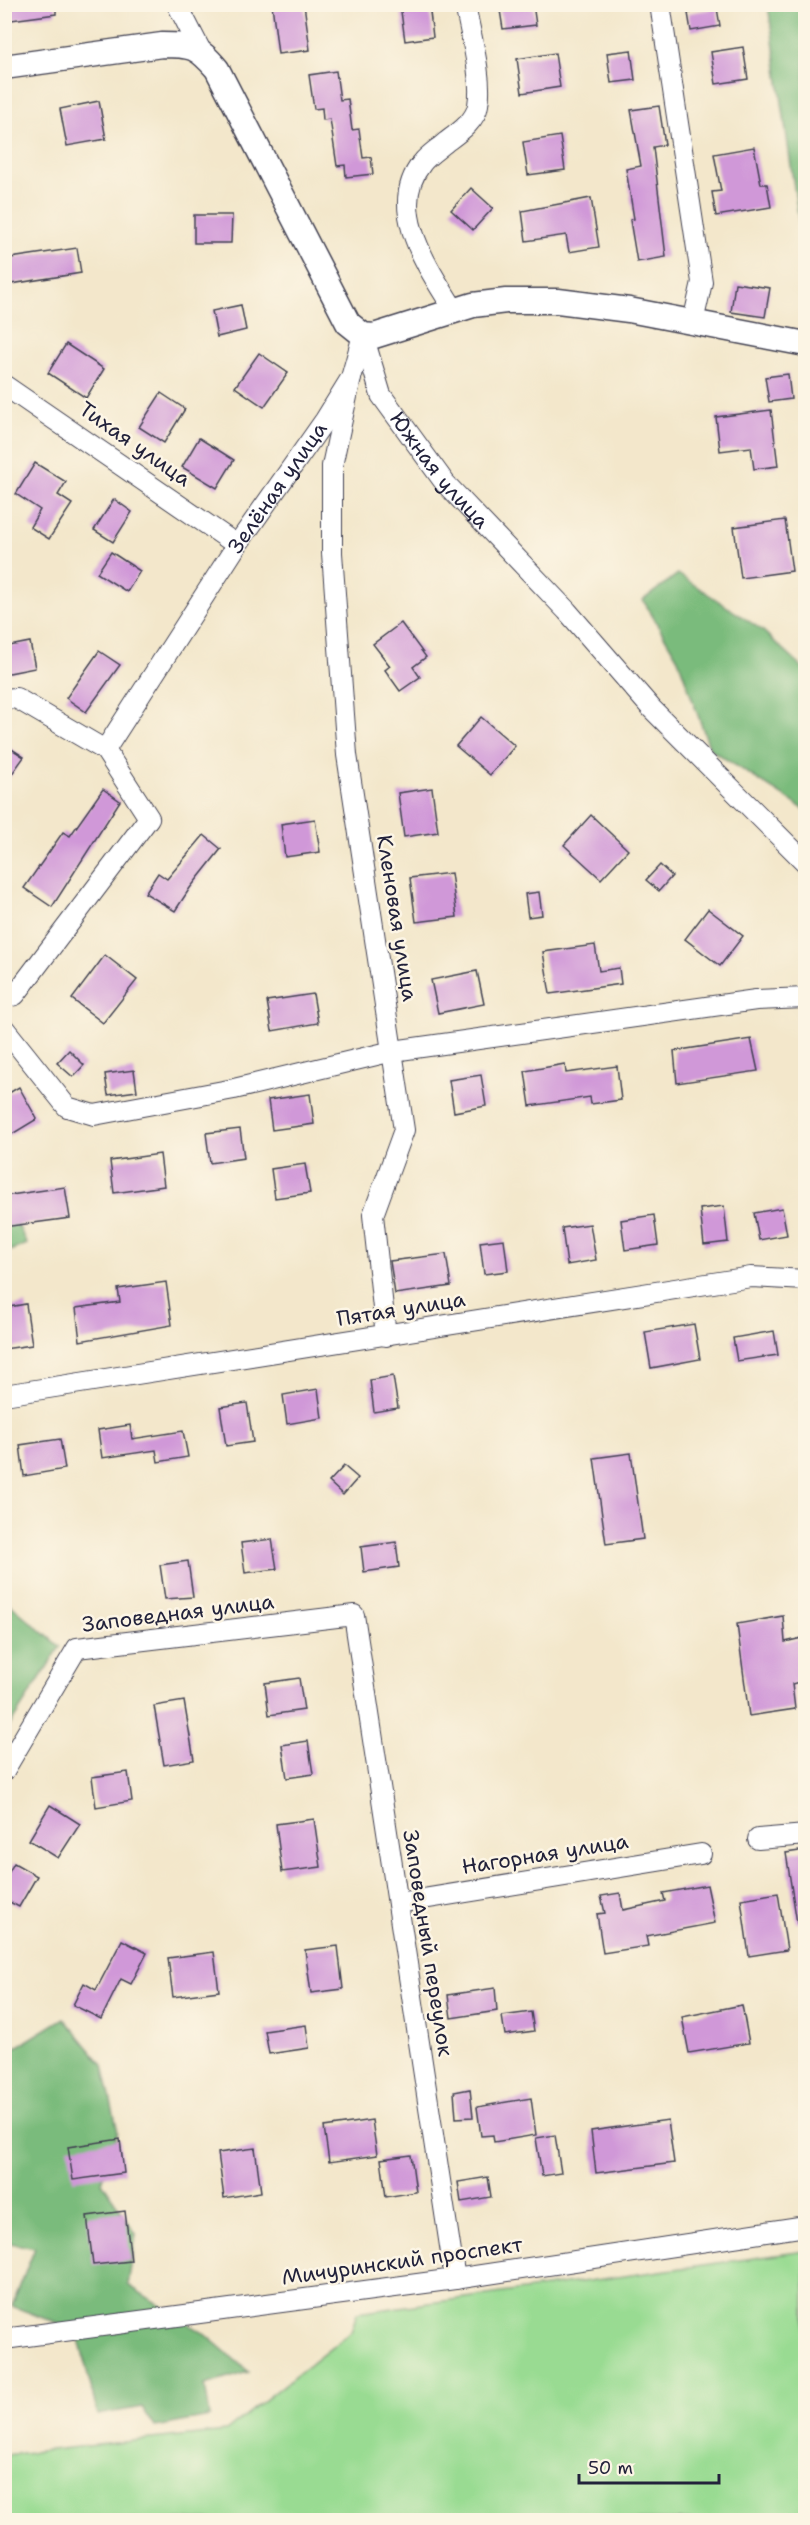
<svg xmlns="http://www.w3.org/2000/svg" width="810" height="2525" viewBox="0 0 810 2525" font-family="'Shantell Sans',sans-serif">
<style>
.green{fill:#99db92;stroke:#5e7e66;stroke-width:1.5}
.forest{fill:#7abb7c;stroke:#4e6e5c;stroke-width:1.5}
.building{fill:#d098d8}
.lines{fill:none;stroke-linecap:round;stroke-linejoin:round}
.minor-casing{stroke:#414051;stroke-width:22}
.tertiary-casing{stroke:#414051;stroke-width:27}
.minor{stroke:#fff;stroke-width:20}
.tertiary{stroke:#fff;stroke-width:24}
.labels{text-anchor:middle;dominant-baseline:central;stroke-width:5;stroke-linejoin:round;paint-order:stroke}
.street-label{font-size:21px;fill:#22223b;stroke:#fcf5e5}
</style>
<rect width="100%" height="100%" fill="#fcf5e5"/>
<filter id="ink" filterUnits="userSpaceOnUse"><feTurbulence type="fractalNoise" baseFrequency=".0167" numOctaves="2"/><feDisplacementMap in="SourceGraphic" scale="12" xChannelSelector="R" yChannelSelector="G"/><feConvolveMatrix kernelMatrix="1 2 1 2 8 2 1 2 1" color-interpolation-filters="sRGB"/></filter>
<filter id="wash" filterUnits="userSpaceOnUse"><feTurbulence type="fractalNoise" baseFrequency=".008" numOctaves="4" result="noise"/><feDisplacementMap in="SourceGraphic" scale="24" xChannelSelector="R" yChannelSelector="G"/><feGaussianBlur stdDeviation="1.35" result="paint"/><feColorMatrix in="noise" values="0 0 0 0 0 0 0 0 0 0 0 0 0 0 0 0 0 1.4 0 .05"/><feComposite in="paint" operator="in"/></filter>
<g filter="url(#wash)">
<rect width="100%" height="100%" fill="#f3e7cb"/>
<path class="green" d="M805,2251v269h-800v-65l221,-24 125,-99 6,-19z"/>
<g class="forest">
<path d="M768,5h37v259z"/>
<path d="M678,574l84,56 43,40v140l-95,-61 -32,-90 -35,-59z"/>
<path d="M4,1195l23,49 -22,9h-1z"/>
<path d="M5,1600l55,47 -55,86v-134z"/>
<path d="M64,2018l39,47 15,67 -16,50 34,52 -8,51 74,47 47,40 -44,13 5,32 -55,10 -13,-20 -44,8 -21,-84 -65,-25 23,-58 -30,-6 -1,-187z"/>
</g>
<g id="blocks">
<g class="building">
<path d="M4,4h52v10l-52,7z"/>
<path d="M272,4h32l6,46 -32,4z"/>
<path d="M400,4h29l4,33 -28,4z"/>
<path d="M499,4h34l3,21 -33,4z"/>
<path d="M717,8l3,18 -29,5 -3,-18z"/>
<path d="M743,47l5,32 -32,5 -5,-32z"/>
<path d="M631,50l4,30 -24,3 -4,-30z"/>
<path d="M555,53l5,34 -38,6 -5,-34z"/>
<path d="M336,71l4,29 8,-1 4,31 7,-1 4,29 8,-1 2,17 -27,3 -1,-12 -8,1 -7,-47 -7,1 -1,-12 -8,1 -5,-34z"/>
<path d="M99,101l7,38 -39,7 -7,-37z"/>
<path d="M659,106l6,39 -12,2 13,110 -29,5 -7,-42 4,-1 -8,-50 15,-3 -10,-56z"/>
<path d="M560,136l5,34 -37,5 -5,-33z"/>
<path d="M754,147l7,37h6l4,23 -55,9 -4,-24 9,-1 -7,-37z"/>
<path d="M471,188l22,20 -20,22 -22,-20z"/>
<path d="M591,198l8,49 -30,5 -3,-17 -40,6 -4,-30z"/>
<path d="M194,215h38l-1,28h-37z"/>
<path d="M77,248l4,25 -77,12v-26z"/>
<path d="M735,283l35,5 -5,29 -34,-5z"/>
<path d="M241,305l5,25 -29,7 -5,-26z"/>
<path d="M66,344l38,25 -18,29 -38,-25z"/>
<path d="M259,353l29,20 -24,34 -29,-20z"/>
<path d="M788,374l3,25 -22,3 -4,-25z"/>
<path d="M161,393l24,16 -21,34 -25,-16z"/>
<path d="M771,410l7,56 -24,3 -3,-22 -31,4 -4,-34z"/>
<path d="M199,438l35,22 -17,28 -35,-21z"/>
<path d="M35,463l31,19 -8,13 14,9 -23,35 -19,-12 10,-17 -24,-16z"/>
<path d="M114,499l18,13 -19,30 -19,-12z"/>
<path d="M785,520l7,51 -51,7 -7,-51z"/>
<path d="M111,552l29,19 -13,21 -30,-19z"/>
<path d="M401,623l25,34 -13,10 7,10 -20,14 -15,-21 5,-4 -17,-22z"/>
<path d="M30,642l5,26 -31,6v-27z"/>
<path d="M99,651l21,14 -34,47 -20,-14z"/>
<path d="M481,717l34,29 -25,29 -34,-29z"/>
<path d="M4,744l20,13 -20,28z"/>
<path d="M432,788l6,44 -34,5 -6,-44z"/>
<path d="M103,789l17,12 -68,106 -28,-19 39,-56 7,4z"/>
<path d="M591,815l37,35 -27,29 -37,-34z"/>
<path d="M315,819l5,33 -35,5 -4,-33z"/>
<path d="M204,835l17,14 -31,39 -15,23 -30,-18 13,-20 9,6z"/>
<path d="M660,865l12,11 -13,15 -13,-11z"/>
<path d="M451,873l6,44 -41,5 -6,-44z"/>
<path d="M539,892l3,23 -14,2 -3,-23z"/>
<path d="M708,909l35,27 -23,30 -35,-27z"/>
<path d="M595,945l4,26 20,-3 2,16 -71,10 -7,-42z"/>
<path d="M105,955l32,25 -34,43 -31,-24z"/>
<path d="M477,971l7,33 -46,9 -7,-33z"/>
<path d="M313,994l5,29 -46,8 -5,-30z"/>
<path d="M751,1039l7,32 -81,12 -3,-32z"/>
<path d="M69,1050l15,15 -11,12 -16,-14z"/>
<path d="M565,1064l1,9 51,-7 4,34 -30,4 -1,-7 -60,9 -5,-35z"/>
<path d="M134,1070l3,21 -29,4 -3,-21z"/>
<path d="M481,1075l5,31 -32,6 -5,-32z"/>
<path d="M19,1087l18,32 -33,20v-43z"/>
<path d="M310,1094l4,30 -42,6 -4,-30z"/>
<path d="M240,1129l4,29 -34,5 -4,-30z"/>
<path d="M160,1154l4,32 -50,7 -4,-32z"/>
<path d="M305,1164l5,29 -35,5 -4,-29z"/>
<path d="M65,1187l5,31 -66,9v-31z"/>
<path d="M724,1206l4,36 -24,3 -4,-36z"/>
<path d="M782,1208l5,27 -28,5 -5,-27z"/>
<path d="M654,1215l4,30 -33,5 -4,-30z"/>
<path d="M590,1224l6,36 -29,5 -5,-37z"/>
<path d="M504,1239l4,32 -24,3 -4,-32z"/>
<path d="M446,1254l5,32 -56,8 -5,-33z"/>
<path d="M166,1282l6,43 -92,16 -4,-33 44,-6 -2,-13z"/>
<path d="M26,1304l6,41 -28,4v-41z"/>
<path d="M694,1324l6,35 -49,9 -6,-36z"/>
<path d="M774,1331l4,24 -41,6 -4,-23z"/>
<path d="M393,1376l5,32 -24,4 -4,-32z"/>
<path d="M318,1389l4,29 -35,6 -4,-29z"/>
<path d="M247,1403l6,39 -27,4 -6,-39z"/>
<path d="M130,1425l2,14 51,-8 5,26 -30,5 -2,-12 -54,8 -4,-28z"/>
<path d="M60,1439l5,30 -41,7 -4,-31z"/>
<path d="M631,1453l12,86 -37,5 -12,-86z"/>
<path d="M344,1466l14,12 -15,17 -14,-13z"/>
<path d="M272,1539l5,30 -32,4 -4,-30z"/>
<path d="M396,1542l3,25 -35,5 -3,-25z"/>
<path d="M188,1561l5,36 -28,2 -5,-34z"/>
<path d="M783,1616l2,26 17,-4 4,42 -14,4 3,25 -46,7 -12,-92z"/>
<path d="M299,1678l5,32 -35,5 -4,-32z"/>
<path d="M184,1701l10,59 -30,5 -10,-59z"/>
<path d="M308,1741l5,33 -26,4 -5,-33z"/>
<path d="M128,1772l4,29 -36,6 -4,-30z"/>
<path d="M50,1805l30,19 -22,34 -29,-18z"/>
<path d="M314,1819l7,48 -39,5 -6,-48z"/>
<path d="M806,1850v72l-9,1 -11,-70z"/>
<path d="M14,1863l23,13 -18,31 -15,-8v-18z"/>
<path d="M707,1885l8,38 -69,13 2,10 -45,7 -6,-39 8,-1 -4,-17 19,-3 3,17 42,-9 -2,-8z"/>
<path d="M778,1893l9,57 -38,6 -8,-57z"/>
<path d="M122,1940l25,13 -16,31 -10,-5 -20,40 -28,-14 11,-22 12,7z"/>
<path d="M338,1946l5,43 -32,4 -6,-43z"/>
<path d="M214,1952l5,39 -46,6 -5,-39z"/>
<path d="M495,1988l2,23 -46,7 -3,-23z"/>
<path d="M742,2005l7,38 -60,10 -7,-36z"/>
<path d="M531,2012l3,19 -29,4 -3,-19z"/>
<path d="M306,2025l3,23 -40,6 -4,-23z"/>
<path d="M470,2089l3,28 -17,1 -2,-26z"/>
<path d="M531,2098l5,37 -42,7 -1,-7 -12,1 -4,-29z"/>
<path d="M372,2120l5,35 -48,7 -5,-35z"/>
<path d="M668,2120l6,43 -78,10 -5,-42z"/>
<path d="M555,2135l6,38 -19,3 -6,-38z"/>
<path d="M120,2139l4,34 -51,7 -5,-33z"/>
<path d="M255,2148l6,44 -37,6 -6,-45z"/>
<path d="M411,2155l5,37 -30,5 -5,-38z"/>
<path d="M488,2177l3,20 -30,5 -3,-20z"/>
<path d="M125,2211l6,50 -38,4 -6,-49z"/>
</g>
</g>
</g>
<g filter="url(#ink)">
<use href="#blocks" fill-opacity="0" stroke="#414051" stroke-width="1.5"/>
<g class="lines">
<defs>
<g id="minor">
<path d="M177,4l24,47"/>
<path d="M660,4l42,278 -9,40"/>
<path d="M454,310c-24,-40 -69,-101 -32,-147 6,-8 16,-14 24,-21 12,-9 30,-21 32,-37 5,-28 -8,-72 -13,-101"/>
<path id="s1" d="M363,335l18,60 64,88 122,128 85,98 154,154"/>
<path d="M351,378l-19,88v87l15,202 57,375 -31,85 13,121"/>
<path d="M4,385l233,160"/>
<path d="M4,699l12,-1 89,52 44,68 -134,177 -11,3"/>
<path id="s2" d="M105,750l132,-205 88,-125 26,-42 12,-43"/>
<path d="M4,1028l63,79 27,8 140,-26 159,-38 363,-51 50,-2"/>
<path d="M4,1395l747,-118 55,3"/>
<path d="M4,1771l73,-123 277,-33 101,664"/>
<path d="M758,1839l48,-4"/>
<path d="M398,1903l303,-49"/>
<path d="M4,2339l451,-60 351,-53"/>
</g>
<path id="tertiary" d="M4,67l158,-22c30,0 35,1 55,24l131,254 15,12 11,1 99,-31 33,-4h52l71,9 177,34"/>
</defs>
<use href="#minor" class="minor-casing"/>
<use href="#tertiary" class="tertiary-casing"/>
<use href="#minor" class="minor"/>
<use href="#tertiary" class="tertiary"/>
</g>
</g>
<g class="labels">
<g class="street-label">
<text transform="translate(135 444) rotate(35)">Тихая улица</text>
<text stroke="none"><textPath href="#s1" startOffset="158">Южная улица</textPath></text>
<text stroke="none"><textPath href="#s2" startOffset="314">Зелёная улица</textPath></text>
<text transform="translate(397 918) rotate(81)">Кленовая улица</text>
<text transform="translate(401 1309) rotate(-9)">Пятая улица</text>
<text transform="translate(178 1613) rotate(-7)">Заповедная улица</text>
<text transform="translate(545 1854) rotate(-9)">Нагорная улица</text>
<text transform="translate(428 1943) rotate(81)">Заповедный переулок</text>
<text transform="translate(402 2261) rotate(-8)">Мичуринский проспект</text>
</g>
</g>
<rect width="810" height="2525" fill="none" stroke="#fcf5e5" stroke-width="24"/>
<path d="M579 2474v9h140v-9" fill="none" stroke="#22223b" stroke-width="3"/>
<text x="588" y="2474" font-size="18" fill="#22223b" stroke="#fcf5e5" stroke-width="4.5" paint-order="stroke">50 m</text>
</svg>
